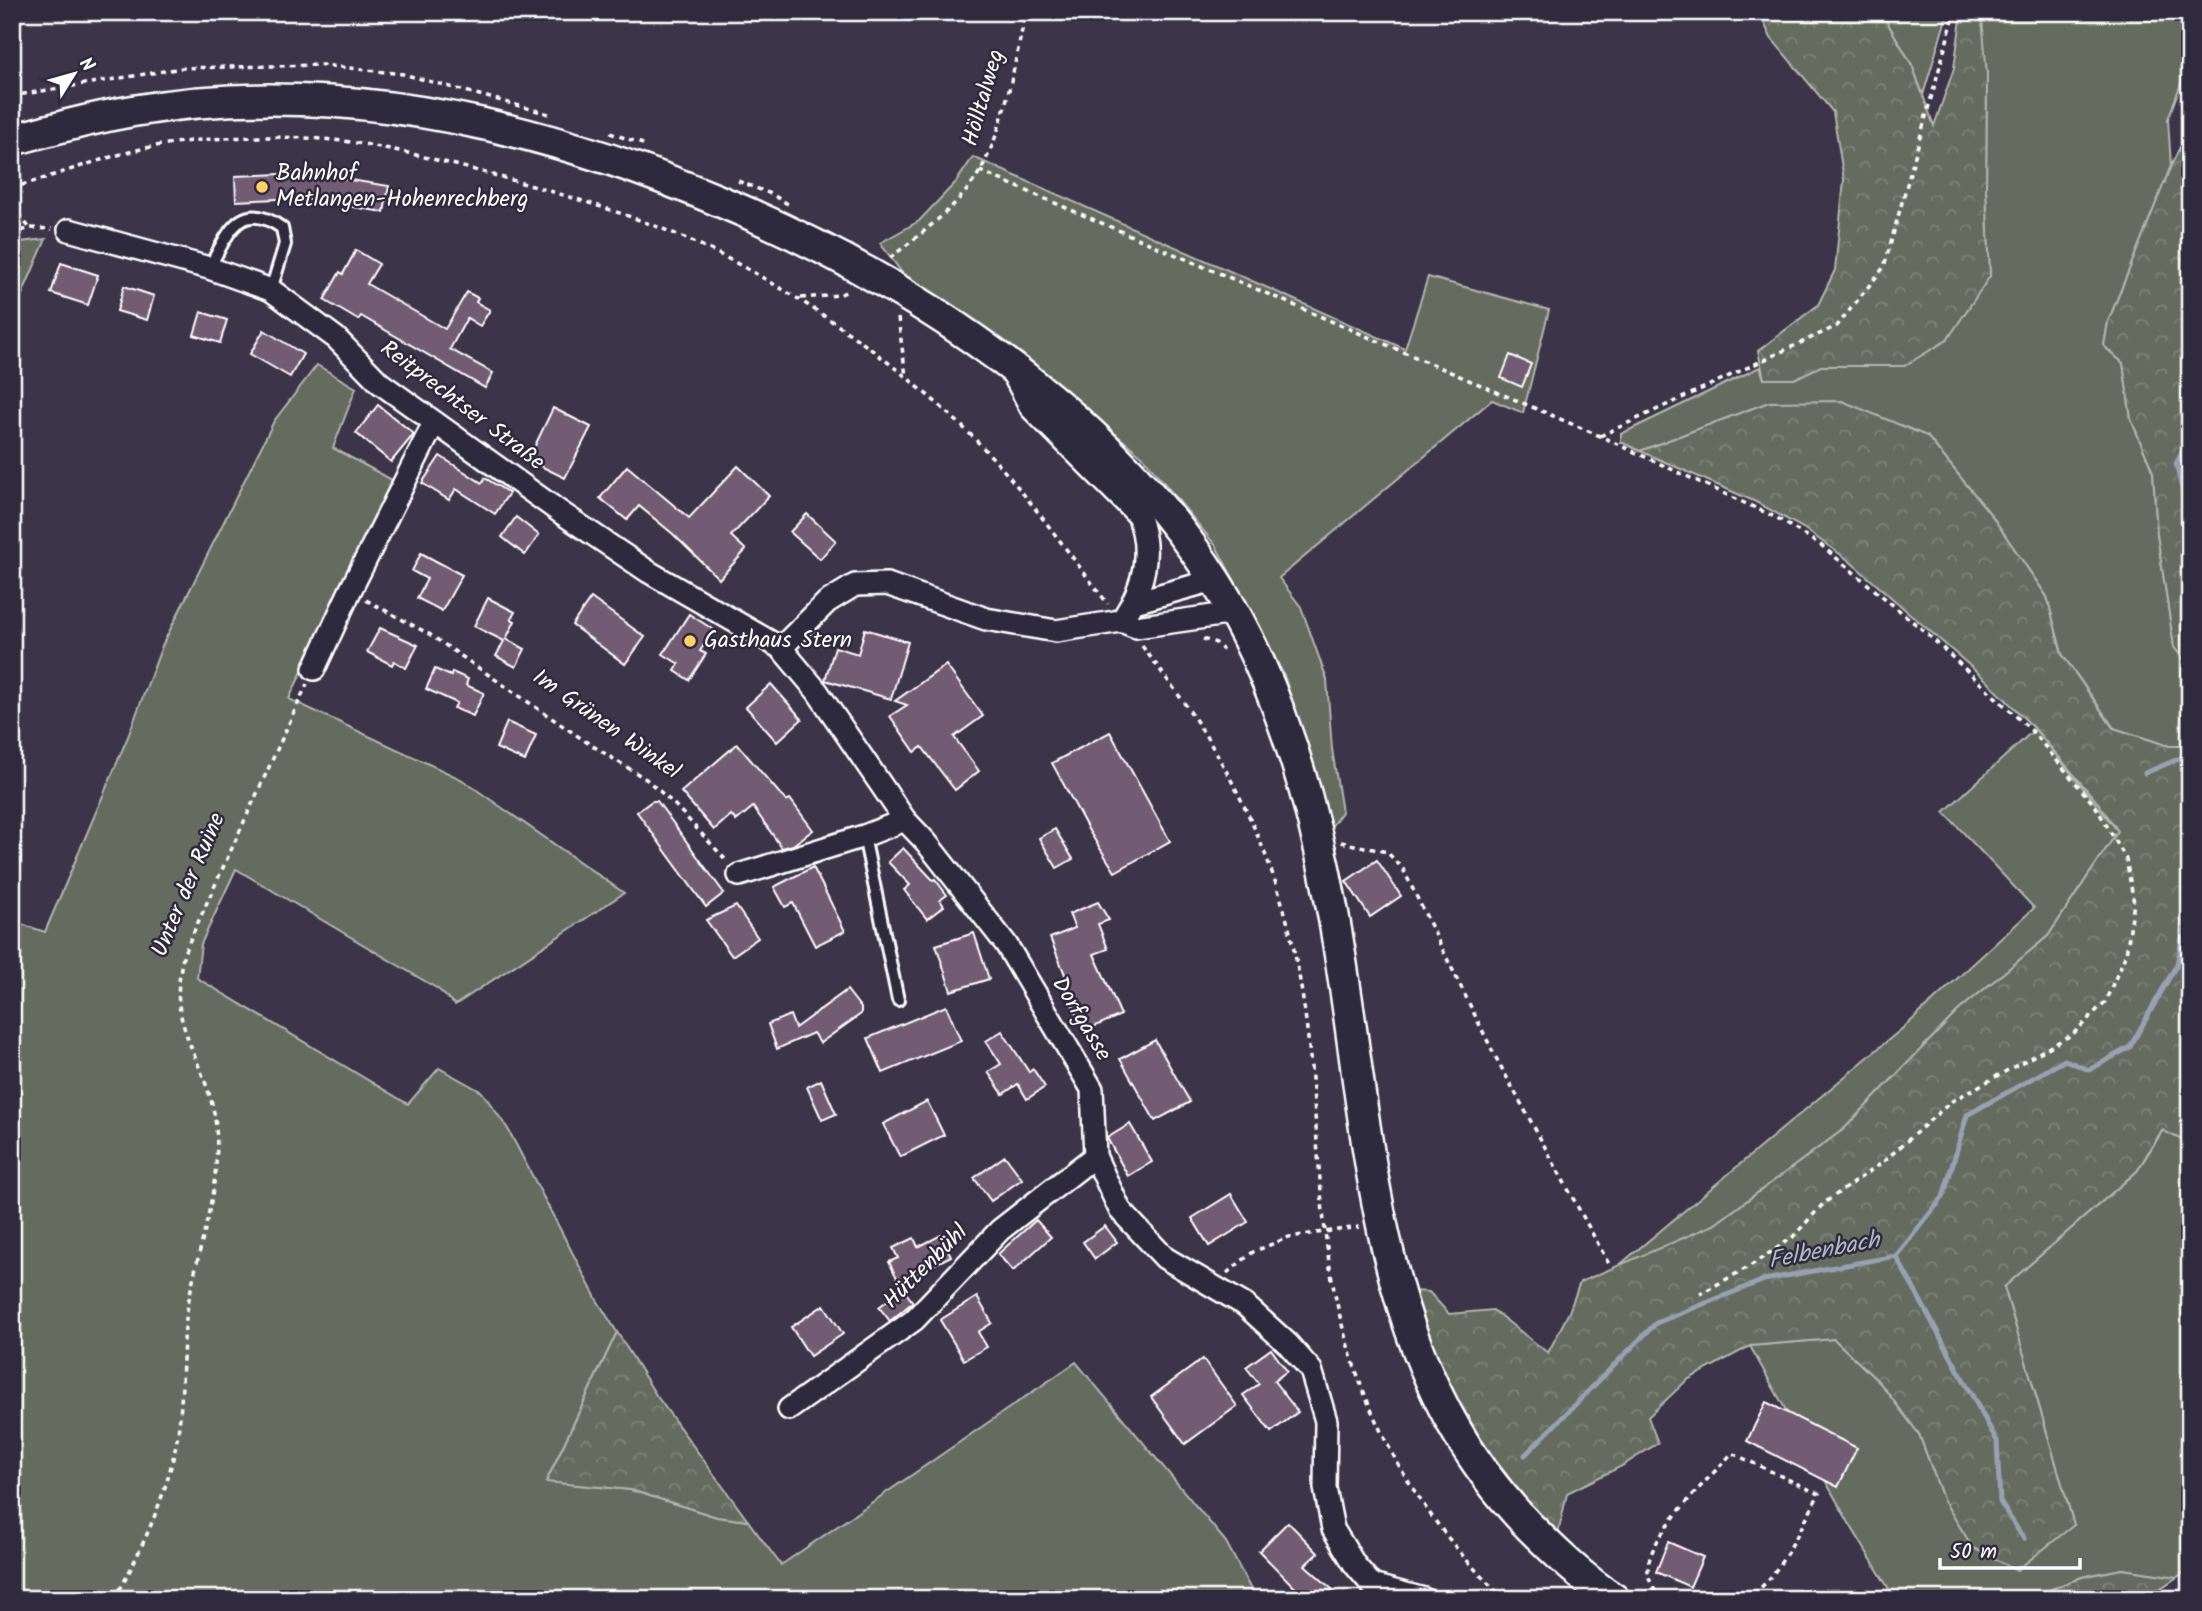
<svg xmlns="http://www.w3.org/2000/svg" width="2202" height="1611" viewBox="0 0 2202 1611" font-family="Kalam,sans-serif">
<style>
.green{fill:#656c5f;stroke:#b2b6af;stroke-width:2}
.forest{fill:url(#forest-crowns);stroke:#b2b6af;stroke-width:2}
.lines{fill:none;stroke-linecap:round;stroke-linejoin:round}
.stream{stroke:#98a1b2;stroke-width:5}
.building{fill:#725c73;stroke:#fff;stroke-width:2}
.service-casing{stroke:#fff;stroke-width:16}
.minor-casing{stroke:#fff;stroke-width:26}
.secondary-casing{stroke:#fff;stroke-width:35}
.path{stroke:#fff;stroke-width:3.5;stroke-dasharray:5 5;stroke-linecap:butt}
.service{stroke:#2f2a3d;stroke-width:10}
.minor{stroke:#2f2a3d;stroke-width:21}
.secondary{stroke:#2f2a3d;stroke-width:30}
.poi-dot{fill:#ffd166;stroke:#2f2a3d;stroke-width:2.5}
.labels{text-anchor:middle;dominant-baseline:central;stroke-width:5;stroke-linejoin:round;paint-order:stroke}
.street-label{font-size:23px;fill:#fff;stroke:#2f2a3d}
.poi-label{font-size:23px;fill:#fff;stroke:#2f2a3d;text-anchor:start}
.water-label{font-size:24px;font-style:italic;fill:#b2b9c5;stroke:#2f2a3d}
</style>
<defs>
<pattern id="forest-crowns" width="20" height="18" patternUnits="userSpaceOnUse" patternTransform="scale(1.75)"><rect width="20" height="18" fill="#656c5f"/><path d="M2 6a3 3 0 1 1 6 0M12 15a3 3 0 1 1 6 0" fill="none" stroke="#7c8277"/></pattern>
</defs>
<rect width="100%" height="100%" fill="#3c3448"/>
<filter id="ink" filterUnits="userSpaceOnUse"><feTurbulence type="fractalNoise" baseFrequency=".0143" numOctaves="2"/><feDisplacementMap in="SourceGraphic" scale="14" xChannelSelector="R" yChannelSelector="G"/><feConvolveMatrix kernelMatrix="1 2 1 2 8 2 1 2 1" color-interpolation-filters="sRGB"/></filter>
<g filter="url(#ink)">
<g class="green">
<path d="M1881,12h67l-25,83 -11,-30z"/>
<path d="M1979,12h211v47l-22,60 3,47 -63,156 -4,24 19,17 8,56 22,53 4,62 17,112 16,22v78h-21l-55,-18 -52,-74 -15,-57 -55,-81 -65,-80 -158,-34 -129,49 -19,-9v-8l139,-67 4,12h30l27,-14 83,1 86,-90 -4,-86 1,-115z"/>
<path d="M973,157l432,192 23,-72 121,33 -26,103 -31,-13 -213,178 22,29 26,73 5,69 10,63 -12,16 -46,-153 -68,-129 -74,-90 -96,-79 -143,-103 -23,-31 39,-22 37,-39z"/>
<path d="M46,239l-34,79v-75z"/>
<path d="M317,365l39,23 -23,60 59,32 -103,219 172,80 163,114 -169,112 -17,-16 -202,-120 -35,75 -4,34 211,126 31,-36 43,24 26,37 89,171 20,32 -71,150 85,8 86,27 31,4 33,44 295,-203 150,180 30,57h-1244v-678l33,11 82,-193 35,-93 112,-225z"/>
<path d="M2035,729l83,102 -70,105 -90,75 -114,118 -130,96 -97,42 293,-245 124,-114 -90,-96z"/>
<path d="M2163,1130l27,14v425l-13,8 -55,-8 -40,8 -55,22h-132l-46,-76 -99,-177 84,-7 46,44 39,51 25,67 130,24 -70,-238 133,-116z"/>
</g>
<g class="forest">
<path d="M1759,12h122l31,53 22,61 20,-58 8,-56h17l3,6 5,57 -1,115 4,86 -43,64 -43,26h-83l-27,13h-30l-6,-28 60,-46 17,-35 9,-90 -11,-68 -62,-74z"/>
<path d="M2190,139v529l-16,-21 -17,-113 -4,-62 -22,-53 -8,-56 -19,-17 4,-24 63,-156 9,-19z"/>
<path d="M1842,401l85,35 65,80 55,81 15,57 51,74 56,18h21v398l-28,-14 -25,41 -133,116 70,238 -57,45 -44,-22 -29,-47 -25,-67 -39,-51 -46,-44 -84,7 -63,34 -39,37 10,26 -36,23 -55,27 -10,46 -97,-116 -47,-132 16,1 20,22 44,-4 55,43 21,-41 11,-30 134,-57 130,-96 114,-118 90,-75 70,-105 -19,-27 -64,-75 -50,-50 -138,-120 -44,-31 -47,-26 -116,-51 129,-49z"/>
<path d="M617,1332l39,63 92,126 -31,-4 -86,-27 -85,-8z"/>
<path d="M2122,1569l55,8 -32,22h-118l55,-22z"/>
</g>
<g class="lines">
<g class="stream">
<path d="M2190,438l-14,26 14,57"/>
<path d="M2145,773l45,-19"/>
<path d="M1896,1256l101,185 3,61 24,37"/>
<path d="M1525,1455l131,-132 108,-43 132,-24 47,-59 24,-82 98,-55 24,10 41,-23 47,-83 13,-66"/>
</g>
</g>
<g class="building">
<path d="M305,173l84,13 -5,26 -86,-14 -62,3 -1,-25z"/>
<path d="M356,250l23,14 -12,20 78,45 22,-37 11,6 -2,4 14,8 -10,16 -13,-8 -17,31 43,24 -8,15 -124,-72 -3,4 -34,-20 16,-28 3,2z"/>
<path d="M61,263l37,12 -10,30 -37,-12z"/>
<path d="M124,286l30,10 -7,24 -30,-9z"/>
<path d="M201,312l26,8 -7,23 -26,-8z"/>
<path d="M264,330l39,24 -13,23 -40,-23z"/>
<path d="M1510,355l21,9 -9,23 -21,-9z"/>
<path d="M378,405l36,29 -23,28 -35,-29z"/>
<path d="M553,408l38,19 -26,51 -37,-18z"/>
<path d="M440,456l42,27 3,-5 24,15 -14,21 -39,-25 -7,11 -27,-17z"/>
<path d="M627,466l62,52 49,-52 31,30 -38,40 15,14 -27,29 -46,-45 -34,-28 -12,14 -27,-22z"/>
<path d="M807,514l29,27 -16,18 -30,-27z"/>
<path d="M516,517l23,18 -14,20 -23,-18z"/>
<path d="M421,553l41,22 -20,36 -25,-13 10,-19 -15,-8z"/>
<path d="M488,598l27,14 -4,7 4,2 -9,18 19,10 -9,18 -20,-11 8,-15 -30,-15z"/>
<path d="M591,598l54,39 -20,27 -53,-39z"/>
<path d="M689,614l25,16 -14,21 6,3 -17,26 -14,-9 4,-7 -16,-10z"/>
<path d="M380,628l38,17 -12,23 -12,-7 -2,4 -25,-13z"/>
<path d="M865,629l43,13 -17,57 -66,-19 10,-33 23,7z"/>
<path d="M946,665l37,51 -29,21 25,34 -24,19 -33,-43 -7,5 -25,-36 17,-11 -12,-4z"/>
<path d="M435,669l16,7 1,-4 16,7 -2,6 18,8 -11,23 -19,-8 3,-5 -31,-14z"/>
<path d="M771,684l31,35 -25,23 -31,-35z"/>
<path d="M507,722l29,13 -11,26 -29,-13z"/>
<path d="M1110,732l60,109 -55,31 -26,-41 -37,-68z"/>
<path d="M737,744l49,57 4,-2 23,31 -20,15 -11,3 -29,-41 -17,14 -5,-6 -17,15 -33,-38z"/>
<path d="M652,801h5l67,92 -18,14 -69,-95z"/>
<path d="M1055,829l18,30 -16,9 -18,-30z"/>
<path d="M903,848l30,32 2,-1 12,16 -7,5 4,6 -17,13 -23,-29 6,-5 -22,-23z"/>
<path d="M1377,860l24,36 -31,21 -24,-36z"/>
<path d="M813,867l32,64 -30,15 -22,-43 -8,4 -11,-20z"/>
<path d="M1098,902l11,18 -11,4 10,25 -14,5 27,61 -37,16 -20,-45 5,-2 -19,-46 25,-10 -6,-14z"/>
<path d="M736,906l22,32 -26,18 -26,-36z"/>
<path d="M974,933l15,46 -38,12 -15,-46z"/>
<path d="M847,990l14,18v6l-41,29 -7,-10 -36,16 -9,-25 22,-9 5,13z"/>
<path d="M946,1006l15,35 -78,32 -15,-35z"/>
<path d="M1002,1031l27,41 4,-3 12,18 -18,12 -9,-15 -15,10 -15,-22 13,-8 -15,-23z"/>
<path d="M1155,1040l35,62 -35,19 -35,-62z"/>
<path d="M821,1080l15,34 -14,6 -15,-33z"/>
<path d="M927,1101l17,34 -44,22 -17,-33z"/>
<path d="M1130,1124l22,38 -24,14 -21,-38z"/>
<path d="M1005,1156l17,23 -31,22 -17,-23z"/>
<path d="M1231,1194l17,28 -39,24 -17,-28z"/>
<path d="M1036,1220l15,17 -38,34 -15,-17z"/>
<path d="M1105,1226l12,16 -22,17 -12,-17z"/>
<path d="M941,1235l10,21 -52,26 -10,-20 9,-4 -5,-10 21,-10 4,9z"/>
<path d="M903,1289l10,13 -23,19 -11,-14z"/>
<path d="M977,1297l15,26 -14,9 9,15 -23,13 -24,-40z"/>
<path d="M824,1305l19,29 -33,22 -19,-29z"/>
<path d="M1271,1349l16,22 -13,10 24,31 -27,20 -28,-37 16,-11 -13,-17z"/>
<path d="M1203,1359l34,47 -52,38 -34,-47z"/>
<path d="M1766,1402l91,46 -19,39 -91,-46z"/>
<path d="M1288,1522l30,31 -13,12 38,34h-37l-47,-48z"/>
<path d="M1668,1542l35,15 -13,30 -34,-15z"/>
</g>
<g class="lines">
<defs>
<g id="service">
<path d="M209,268c19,-33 30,-71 73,-40l3,16 -14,46"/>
<path d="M864,836l34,164"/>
</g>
<g id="minor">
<path d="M69,230l140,38 62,22 65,48 44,45 180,129 89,60 132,76 36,43 88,129 21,22 80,102 86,145 3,67 25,54 45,48 80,47 43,39 23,26 15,51 -1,67 8,41 22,36 17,20 52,14"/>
<path d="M1012,372l19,36 107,107c15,38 6,73 -17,106"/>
<path d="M1135,602l79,-22"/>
<path d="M1121,621l15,6 98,-14"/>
<path d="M781,648l46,-46 28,-17 32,-1 99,35 70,12 65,-10"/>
<path d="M314,669l36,-78 84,-168"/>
<path d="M739,875l125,-39 41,-16"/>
<path d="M789,1409l125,-89 86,-90 95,-74"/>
</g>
<path id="secondary" d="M12,140c40,-11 80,-22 121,-29 199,-34 401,12 584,89 211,87 443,243 540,458 36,79 59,164 75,250 41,216 32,449 197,618 26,26 54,53 85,73"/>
</defs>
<use href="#service" class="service-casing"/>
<use href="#minor" class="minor-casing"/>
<use href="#secondary" class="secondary-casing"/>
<g class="path">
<path d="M12,96l170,-28 140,-3 81,9 146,40"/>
<path d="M610,133l36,12"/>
<path d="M980,171l620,265 177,82 45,28 102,85 107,99 65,77 30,52 8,44 -8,51 -21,48 -32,32 -121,67 -69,61 -59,41 -32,35 -42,28 -50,28"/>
<path d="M738,181l33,13 17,10"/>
<path d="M12,188c57,-16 112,-40 171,-46 46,-6 94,-6 139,-3 57,4 113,21 168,35 68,19 139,39 204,68 94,44 179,103 256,173 61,55 108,125 158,189"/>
<path d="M12,208l18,20"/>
<path d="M12,228l7,-42"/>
<path d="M12,234l18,-6 22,1"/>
<path d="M890,258c27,-21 55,-42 77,-68 36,-43 46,-123 59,-178"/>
<path d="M801,298l38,-3 9,-4"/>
<path d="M898,318l8,58"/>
<path d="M1600,436l237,-110 47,-59 71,-255"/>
<path d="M366,600l63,34 159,109 58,36 27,24 53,57"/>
<path d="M1203,639l13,4 7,7"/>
<path d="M1142,646c16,21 32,42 47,64 46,68 85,150 103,231 22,96 22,193 33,290 16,145 74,267 179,368"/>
<path d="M1341,842l46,10 16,17 91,185 115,210"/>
<path d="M1227,1273l26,-21 36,-15 70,-10"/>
<path d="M115,1599c29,-54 56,-112 64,-173 5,-43 2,-85 10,-127 11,-58 32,-112 27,-172 -4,-43 -26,-72 -35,-111 -5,-22 -2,-41 3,-63l123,-269"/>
<path d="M1661,1599c-6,-8 -13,-18 -13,-29 -1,-34 62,-92 84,-117l87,41c-14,25 -44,92 -70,101 -14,5 -30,-2 -43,-1 -9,0 -18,3 -27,5"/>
</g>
<use href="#service" class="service"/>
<use href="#minor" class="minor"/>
<use href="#secondary" class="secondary"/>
</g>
</g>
<g class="poi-dot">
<circle cx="262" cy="187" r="7"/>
<circle cx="690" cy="641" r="7"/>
</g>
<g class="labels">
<g class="street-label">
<text transform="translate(984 98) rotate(-74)">Hölltalweg</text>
<text transform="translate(462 406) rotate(37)">Reitprechtser Straße</text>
<text transform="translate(606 725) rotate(35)">Im Grünen Winkel</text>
<text transform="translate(189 885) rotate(-67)">Unter der Ruine</text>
<text transform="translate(1081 1019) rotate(59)">Dorfgasse</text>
<text transform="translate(926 1267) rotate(-45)">Hüttenbühl</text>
</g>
<g class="poi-label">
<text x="276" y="174">Bahnhof<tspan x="276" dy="26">Metlangen-Hohenrechberg</tspan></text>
<text x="704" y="641">Gasthaus Stern</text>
</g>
<g class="water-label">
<text transform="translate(1824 1251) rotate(-11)">Felbenbach</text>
</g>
</g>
<rect width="2202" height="1611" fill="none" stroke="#2f2a3d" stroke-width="42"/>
<rect x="21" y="21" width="2160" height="1569" fill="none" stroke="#fff" stroke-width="2.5" filter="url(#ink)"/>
<g transform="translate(74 74) rotate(53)" stroke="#2f2a3d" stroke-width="5" paint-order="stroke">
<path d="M0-5L12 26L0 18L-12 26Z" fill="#ffffff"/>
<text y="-10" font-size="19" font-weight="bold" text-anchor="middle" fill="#ffffff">N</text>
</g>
<path d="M1940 1558v10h140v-10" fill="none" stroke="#ffffff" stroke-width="3.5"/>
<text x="1950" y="1558" font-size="21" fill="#ffffff" stroke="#2f2a3d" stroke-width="5" paint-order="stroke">50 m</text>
</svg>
